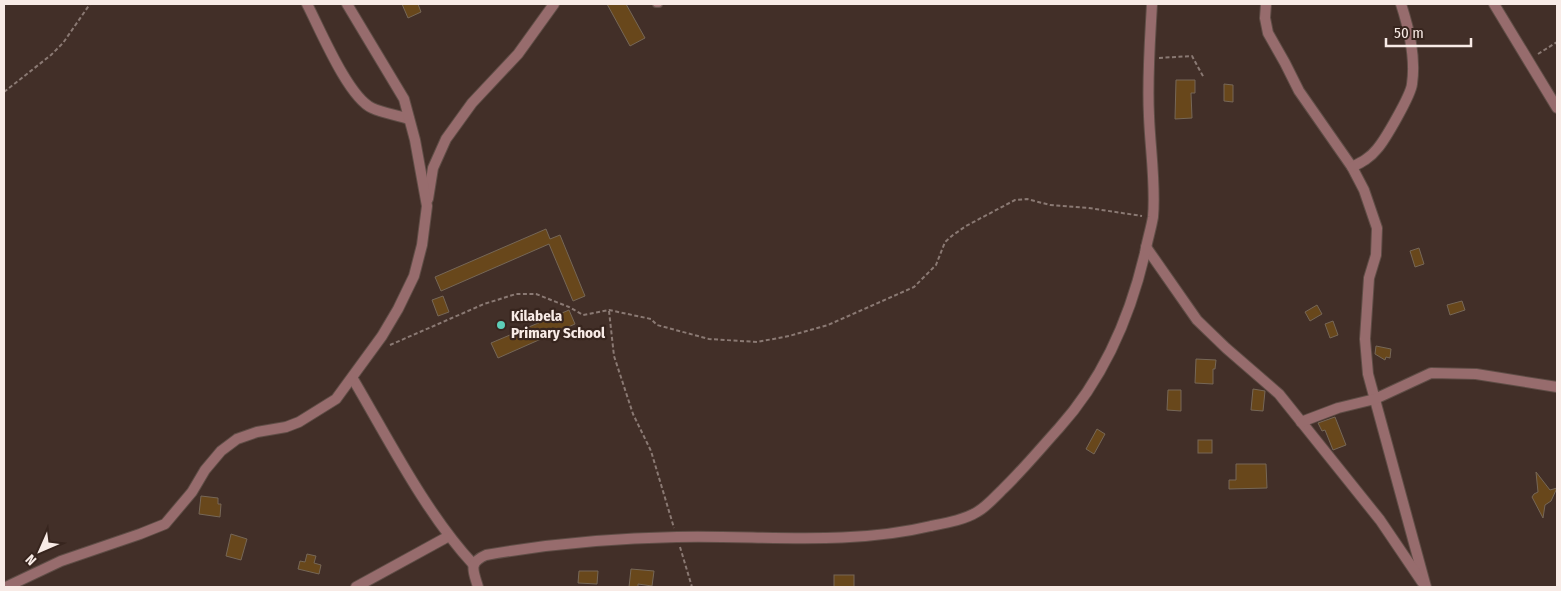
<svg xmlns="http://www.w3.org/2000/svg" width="1561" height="591" viewBox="0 0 1561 591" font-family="'Fira Sans Condensed',sans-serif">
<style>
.building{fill:#68471b;stroke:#766757}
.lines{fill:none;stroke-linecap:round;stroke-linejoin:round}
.lane-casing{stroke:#5f4d46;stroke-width:8}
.street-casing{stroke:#5f4d46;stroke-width:12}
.path{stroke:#8a7973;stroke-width:2;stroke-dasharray:4 2.5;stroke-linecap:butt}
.lane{stroke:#976c6d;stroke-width:5.5}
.street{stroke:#976c6d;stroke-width:10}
.poi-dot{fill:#5dceb8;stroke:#37251e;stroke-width:2}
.labels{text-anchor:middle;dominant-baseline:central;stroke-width:4.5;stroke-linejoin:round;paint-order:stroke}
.poi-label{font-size:15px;font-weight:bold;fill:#f8ebe6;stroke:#37251e;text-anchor:start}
</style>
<rect width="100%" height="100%" fill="#422f28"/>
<g class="building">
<path d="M402,4h16l3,8 -13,6z"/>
<path d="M607,4h19l19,34 -15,8z"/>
<path d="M1176,80h19v13h-4l1,25 -17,1z"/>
<path d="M1224,84l9,1v17l-9,-1z"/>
<path d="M546,229l4,10 10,-4 25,61 -12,5 -24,-57 -108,47 -6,-14z"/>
<path d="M1419,248l5,16 -9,3 -5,-16z"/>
<path d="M443,296l6,16 -11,4 -6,-16z"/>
<path d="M1462,301l3,9 -15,5 -3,-10z"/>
<path d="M1317,305l5,9 -12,7 -5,-9z"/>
<path d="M569,310l6,14 -77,34 -7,-15z"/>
<path d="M1333,321l5,14 -8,3 -5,-14z"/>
<path d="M1376,346l15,3 -1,9 -4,-1 -1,3 -10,-6z"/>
<path d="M1196,359l20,1 -1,9h-2v15l-18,-1z"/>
<path d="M1253,389l12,2 -2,20 -12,-1z"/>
<path d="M1168,390h13v21l-14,-1z"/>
<path d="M1335,417l11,28 -13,5 -8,-20 -3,1 -4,-8z"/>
<path d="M1097,429l8,5 -11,20 -8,-5z"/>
<rect x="1198" y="440" width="14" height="13"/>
<path d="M1236,464h30l1,24 -38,1v-9h7z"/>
<path d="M1536,472l14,18 7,-2 -6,13 -6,4 -2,13 -11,-21 2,-3 4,-2z"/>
<path d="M201,496l17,2v6h3l-1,13 -21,-3z"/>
<path d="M231,534l16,5 -6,21 -15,-4z"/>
<path d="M307,554l9,2 -2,7 7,2 -2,9 -21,-5 2,-8 5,1z"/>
<path d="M631,569l23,2 -2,15 -14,-2v3h-9z"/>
<path d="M579,571h19l-1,13 -19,-1z"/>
<rect x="834" y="575" width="20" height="12"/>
</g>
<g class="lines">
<defs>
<path id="lane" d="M656,4h3"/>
<g id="street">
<path d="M307,4c13,25 41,93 65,104 11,5 25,7 37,11"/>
<path d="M1266,4l-1,14 3,15 17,30 14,28 53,76 12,23 13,38 -1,27 -7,23 -4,61 3,35 58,213"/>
<path d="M1494,4l63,104"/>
<path d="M1352,167c10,-5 18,-9 25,-18 8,-9 34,-54 35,-65 4,-27 -3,-55 -11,-80"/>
<path d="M428,199l5,-31 13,-29 26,-36 46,-49 36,-50"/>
<path d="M1146,247l51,73 29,28 53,46 101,126 42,62"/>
<path d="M353,379c36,61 72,133 120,185"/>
<path d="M1301,422l37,-14 37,-9 56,-26 45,1 81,13"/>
<path d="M6,587l55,-26 79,-27 25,-10 27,-32 13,-22 16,-19 16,-12 20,-7 29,-5 13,-5 37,-23 46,-63 16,-27 16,-33 8,-31 5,-39 -12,-66 -11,-41 -57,-95"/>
<path d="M356,587l93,-51"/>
<path d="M478,587c-4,-15 -11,-24 8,-32 63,-11 126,-17 191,-18 84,-2 171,9 254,-11 15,-3 33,-6 46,-14 9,-5 17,-14 24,-21 21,-20 39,-42 58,-63 44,-49 71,-111 86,-175 2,-12 6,-24 8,-36 3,-32 -3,-70 -4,-101 -2,-38 1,-75 3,-112"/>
</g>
</defs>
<use href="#lane" class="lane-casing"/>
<use href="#street" class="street-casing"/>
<g class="path">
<path d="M1538,54l19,-12"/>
<path d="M1159,58l33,-2 12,22"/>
<path d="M4,92l47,-37 12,-12 27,-39"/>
<path d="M609,311l5,45 19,58 18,37 23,77"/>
<path d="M390,345l94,-41 32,-10h20l33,13 14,8 26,-5 42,9 6,6 52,14 48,3 32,-6 39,-11 86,-38 22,-22 9,-23 8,-7 13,-9 49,-26 12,-1 23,6 39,3 53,8"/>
<path d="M680,547l12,40"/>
</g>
<use href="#lane" class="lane"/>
<use href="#street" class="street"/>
</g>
<circle class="poi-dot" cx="501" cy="325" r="5"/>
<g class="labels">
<g class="poi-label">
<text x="511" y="316">Kilabela<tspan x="511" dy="17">Primary School</tspan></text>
</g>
</g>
<rect width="1561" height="591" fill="none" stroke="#f8ebe6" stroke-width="10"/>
<g transform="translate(40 551) rotate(225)" stroke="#37251e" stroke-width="4" paint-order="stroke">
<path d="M0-4L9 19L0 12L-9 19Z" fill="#f8ebe6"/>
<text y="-8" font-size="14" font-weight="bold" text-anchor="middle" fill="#f8ebe6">N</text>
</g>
<path d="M1386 38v8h85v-8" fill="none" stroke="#f8ebe6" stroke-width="2.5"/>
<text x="1394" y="38" font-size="15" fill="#f8ebe6" stroke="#37251e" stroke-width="4" paint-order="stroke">50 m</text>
</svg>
